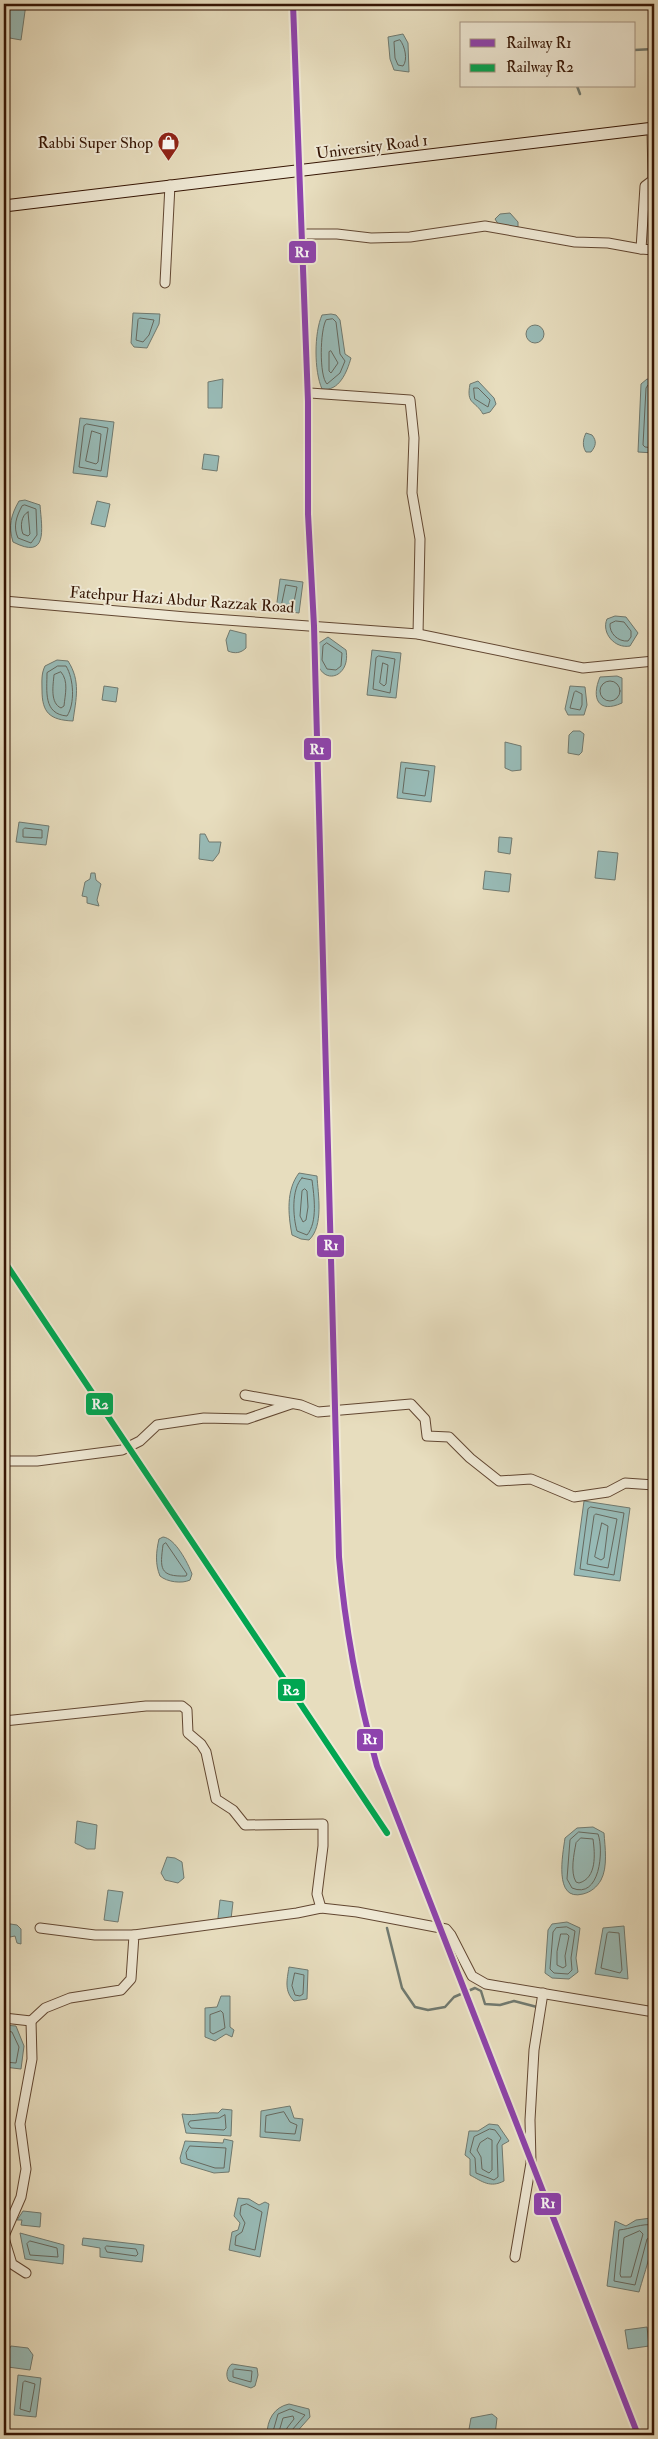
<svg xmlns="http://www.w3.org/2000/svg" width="658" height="2439" viewBox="0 0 658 2439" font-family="'IM FELL Double Pica',serif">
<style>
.water{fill:#98bbb7;stroke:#70796f}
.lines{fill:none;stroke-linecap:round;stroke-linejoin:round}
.shore{stroke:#66685e;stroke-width:1}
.stream{stroke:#70796f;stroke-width:2.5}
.street-casing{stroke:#624732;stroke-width:11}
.secondary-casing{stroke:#351504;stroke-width:13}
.street{stroke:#efe9d5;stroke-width:9}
.secondary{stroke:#efe9d5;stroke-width:11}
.rail-1-casing{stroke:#efe9d5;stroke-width:10}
.rail-2-casing{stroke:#efe9d5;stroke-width:10}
.rail-1{stroke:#8e44ad;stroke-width:6}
.rail-2{stroke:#00a651;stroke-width:6}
.labels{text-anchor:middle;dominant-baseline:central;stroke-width:4;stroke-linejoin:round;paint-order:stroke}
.poi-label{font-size:16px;fill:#351504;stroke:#efe9d5;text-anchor:end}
.street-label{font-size:16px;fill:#351504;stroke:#efe9d5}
.line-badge{stroke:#efe9d5;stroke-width:2}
.badge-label{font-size:14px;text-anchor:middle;font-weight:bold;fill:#fff}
</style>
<rect width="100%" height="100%" fill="#e7ddbe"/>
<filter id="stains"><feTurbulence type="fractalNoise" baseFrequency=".004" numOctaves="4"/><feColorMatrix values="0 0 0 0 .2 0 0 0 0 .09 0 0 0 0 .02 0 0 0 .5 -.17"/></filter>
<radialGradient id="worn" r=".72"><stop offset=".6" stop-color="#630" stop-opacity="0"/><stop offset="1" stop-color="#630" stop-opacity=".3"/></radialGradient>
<g class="water">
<path d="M4,4h22l-5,36 -17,-3z"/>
<path d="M403,34l5,9 1,29 -15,-2 -4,-11 -2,-22z"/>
<path d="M510,213l8,9v6c-10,-1 -18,1 -23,-9l5,-5z"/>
<path d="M133,313l27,1 -1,10 -12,24 -13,-1 -3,-4z"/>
<path d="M331,314l5,1 4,5 5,34 6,4c-4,14 -12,34 -29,31 -8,-18 -8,-56 0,-74z"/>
<circle cx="535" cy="334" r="9"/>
<path d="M223,379l-1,29h-14v-26z"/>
<path d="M647,379l7,1v73l-16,-1 3,-68z"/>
<path d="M478,381l16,17 2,6 -6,8 -7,2c-8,-14 -17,-9 -13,-30z"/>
<path d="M80,418l34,4 -7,55 -34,-4z"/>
<path d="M586,433l6,2c5,6 4,11 -1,17h-5c-4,-6 -3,-13 0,-19z"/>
<path d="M204,454l15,2 -2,15 -15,-2z"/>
<path d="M25,500l15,5c2,25 8,55 -27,37 -5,-16 -2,-27 6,-41z"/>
<path d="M97,501l13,3 -5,23 -14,-3z"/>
<path d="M280,579l23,3 -4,31 -23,-3z"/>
<path d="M615,616l11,1 12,16 -8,13c-15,3 -29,-13 -23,-27z"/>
<path d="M230,630l16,4v14c-5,5 -11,6 -18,3l-2,-11z"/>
<path d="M328,637l18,13c5,26 -22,37 -29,12 -1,-5 1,-14 2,-19z"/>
<path d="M372,650l29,3 -5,45 -29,-3z"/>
<path d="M57,660l11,1c13,20 8,38 5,60 -23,-1 -31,-8 -31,-31 0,-8 -1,-16 3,-24z"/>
<path d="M617,676l5,2v25c-24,11 -31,-5 -22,-26z"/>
<path d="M104,686l14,2 -2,14 -14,-2z"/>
<path d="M570,686l15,1 2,18 -3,10h-16l-3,-6z"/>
<path d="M573,731h7l4,3 -2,18 -3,3 -11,-2 1,-18z"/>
<path d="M505,742l16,4v24l-9,1 -7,-3z"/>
<path d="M401,762l34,4 -4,36 -34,-4z"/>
<path d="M19,822l30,4 -3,19 -30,-3z"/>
<path d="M200,834h5l4,8h12l-2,11 -6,8 -14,-2z"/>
<path d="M499,837l13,1 -2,16 -12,-2z"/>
<path d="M598,851l20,2 -3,27 -20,-2z"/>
<path d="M485,871l26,3 -2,18 -26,-3z"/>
<path d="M91,873h4l1,7 5,4 -4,16 2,6 -12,-3v-6l-5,-1 3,-14 5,-3z"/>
<path d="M299,1173l18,3c1,18 7,50 -8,64l-8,-1 -9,-4c-4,-21 -6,-45 7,-62z"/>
<path d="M584,1501l46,7 -10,73 -46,-6z"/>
<path d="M163,1537c12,1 25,26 29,37l-2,6c-8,4 -23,2 -30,-4 -5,-12 -4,-24 -1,-37z"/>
<path d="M77,1821l20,4 -2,24h-8l-12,-6z"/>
<path d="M593,1827l11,6c1,14 4,34 -3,47 -4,7 -10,12 -18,14 -30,8 -20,-41 -18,-56l12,-10z"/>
<path d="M167,1857l8,1 7,4 2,16 -6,5 -13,-3 -4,-7z"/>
<path d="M4,1871v52l13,2 4,4v15l-4,-1 -2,-7 -10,2 -1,5z"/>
<path d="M108,1890l15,2 -5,30 -14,-2z"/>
<path d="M220,1900l13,2 -2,17 -12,1 -1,-2z"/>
<path d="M567,1922l13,6 -4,30 2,14 -9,7 -17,-1 -7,-5 3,-43 4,-6z"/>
<path d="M624,1926l4,53 -33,-5 8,-46z"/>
<path d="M289,1967l19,3 -1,29 -13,2c-10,-10 -7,-21 -5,-34z"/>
<path d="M221,1996h9v31l4,3 -2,7 -6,-3 -11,7 -10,-4v-29l12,-1z"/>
<path d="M4,2025l12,1 8,20 -3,23 -17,-2z"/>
<path d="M290,2106l4,12 9,1 -3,22 -40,-4 1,-26z"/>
<path d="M222,2109l10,1 -1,26 -45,-3 -4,-19c14,2 22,-2 36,-1z"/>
<path d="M489,2124l9,1 11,16 -7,4 2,36c-14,7 -21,1 -34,-6v-16l-5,-4 4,-24h9z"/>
<path d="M224,2139l9,2 -4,31 -15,1 -33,-10 -1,-5 5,-17 38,2z"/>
<path d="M238,2198l11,1 10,6 6,-3 4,2 -9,53 -31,-7 3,-18 6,-2 2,-7 -6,-7z"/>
<path d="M23,2211l18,2 -1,14 -19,-2 1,-5h-5z"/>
<path d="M651,2218c6,23 -6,52 -12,74l-32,-6 8,-65 11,5 10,-6z"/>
<path d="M20,2233l44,12 -1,19 -38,-5z"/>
<path d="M83,2238l61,7 -2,17 -42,-5v-9l-18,-3z"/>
<path d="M647,2327l2,19 -21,3 -3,-19z"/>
<path d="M11,2346l17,2 5,7 -3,15 -22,-3 -1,-14z"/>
<path d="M232,2364l25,4 1,7 -3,11 -4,2 -22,-7c-4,-5 -2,-14 3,-17z"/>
<path d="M18,2375l23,3 -5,39 -22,-2z"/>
<path d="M289,2404l20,5 1,8 -16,18h-27c0,-15 7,-28 22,-31z"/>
<path d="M492,2414l5,4 -2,17h-27l3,-17z"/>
</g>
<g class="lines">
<g class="shore">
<path d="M400,40c5,6 8,20 3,26l-5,-1 -3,-7 -1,-16z"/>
<path d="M140,318l14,2 -5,15 -6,7 -7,-2 2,-20z"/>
<path d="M333,319l3,3 4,32 5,7 -5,12 -13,11c-8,-8 -7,-54 -1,-64z"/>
<path d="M331,351l7,12 -7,10 -2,-2v-19z"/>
<path d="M654,385h-6l-2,3 -3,57 2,2 9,1"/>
<path d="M474,388h4l12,12 -2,7 -13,-8z"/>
<path d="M654,391l-2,2 -3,46 5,2"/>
<path d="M87,424l21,4 -7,43 -22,-4 5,-41z"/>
<path d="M92,431l9,3 -3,28 -2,2 -10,-3z"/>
<path d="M25,505l11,4 1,26 -6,8 -13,-5c-5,-11 -2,-21 4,-32z"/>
<path d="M28,512l2,22 -2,2 -5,-2c-3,-7 -2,-19 5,-22z"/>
<path d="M286,585l11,2 -4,20 -11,-3z"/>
<path d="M616,621l8,1 7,9v6l-3,4c-10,1 -19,-8 -18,-17z"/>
<path d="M327,643l15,10 -1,13 -5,4 -9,-1 -5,-9 1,-14z"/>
<path d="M379,656l16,3 -5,34 -17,-4 3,-31z"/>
<path d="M383,663l5,2 -2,19 -2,2 -4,-3z"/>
<path d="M58,666h8c8,13 9,38 1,50 -24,-2 -20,-25 -20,-43z"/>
<path d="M61,672c8,9 4,23 3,34l-3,2c-11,-5 -8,-22 -7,-33z"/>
<circle cx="610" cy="691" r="10"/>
<path d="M576,691l6,3v11l-2,5 -10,-2 4,-15z"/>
<path d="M406,768l23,3 -4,25 -22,-3z"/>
<path d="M25,828l17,2v8l-19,-1v-7z"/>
<path d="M302,1178l10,2c2,16 6,42 -5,55l-10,-4c-4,-14 -6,-42 5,-53z"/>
<path d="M305,1189l2,2 1,16 -2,13 -3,2 -3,-6 2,-25z"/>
<path d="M591,1507l33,6 -10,62 -34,-6 8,-60z"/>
<path d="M596,1514l21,5 -9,49 -21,-4 7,-48z"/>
<path d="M602,1523l6,3 -4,32 -3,2 -6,-3z"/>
<path d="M166,1543l21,31 -1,2c-27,1 -26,-8 -23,-31z"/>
<path d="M579,1832l19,2c6,16 2,66 -26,54l-5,-9 3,-39z"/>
<path d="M581,1838l12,1c2,15 4,39 -14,44l-3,-1c-6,-10 -2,-28 0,-39z"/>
<path d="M567,1927l8,4 -4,27 1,12 -4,4 -14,-1 -4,-4 3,-37 3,-4z"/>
<path d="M609,1932l10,1 3,37 -2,3 -19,-5 6,-34z"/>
<path d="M561,1934h6l2,2 -4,20 1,10 -3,2 -6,-3v-13z"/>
<path d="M295,1973l9,2 -1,19 -3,2 -5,-1 -3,-9z"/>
<path d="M221,2011l2,2 2,15 -12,6 -3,-2v-17z"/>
<path d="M4,2030l8,2 7,15 -3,16 -12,-1"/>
<path d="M284,2112l6,10 7,3 -2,9 -30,-2 1,-16z"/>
<path d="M225,2115l1,13 -2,2 -33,-2 -3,-4 2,-3 29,-3z"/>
<path d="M490,2129l5,1 6,8 -4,7 1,32 -4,3 -18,-7 -1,-15 -5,-6 4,-15z"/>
<path d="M488,2138l4,2v30l-3,3 -7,-4 -1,-12 -4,-7 3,-7z"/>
<path d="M190,2146l36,2 -2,20h-9l-28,-9 -1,-6z"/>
<path d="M247,2204l15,8 -7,38 -20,-5 1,-9 6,-4 3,-9 -5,-9 1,-8z"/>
<path d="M654,2225c-13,-2 -23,4 -35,5l-5,51 21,4 12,-46 7,-4"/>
<path d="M640,2231l3,3 -12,43h-10l-1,-3 4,-36z"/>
<path d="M30,2241l27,7 1,9 -28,-2 -3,-11z"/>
<path d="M107,2246l29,3 2,5 -2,2 -29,-4 -2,-4z"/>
<path d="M235,2369l17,2 -1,11 -18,-5v-6z"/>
<path d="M25,2381l10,3 -5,28 -10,-3 3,-26z"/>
<path d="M272,2435l6,-21 12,-5 15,6 -13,15 -1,5"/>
<path d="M278,2435l5,-17 10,-2 1,3 -7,9 -2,7"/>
</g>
<g class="stream">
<path d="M634,50l20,-1"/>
<path d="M577,86l3,8"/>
<path d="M387,1928l15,60 13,19 13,3 17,-3 9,-10 21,-9 6,3 4,13 15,1 14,-4 23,6"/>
</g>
<defs>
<g id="street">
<path d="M652,128l1,52 -8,6 -4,63 13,1"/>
<path d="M307,234h30l34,4 39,-1 75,-11 90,16 33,1 33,6"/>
<path d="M165,283l5,-98"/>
<path d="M310,393l100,7 4,38 -2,55 8,46 -2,95"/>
<path d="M4,601l182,16 232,17 165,34 71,-7"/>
<path d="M245,1395l56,10 17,7 93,-8 14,15 2,17 22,1 21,21 29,23 32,-2 43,18 34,-5 17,-9 29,2"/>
<path d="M4,1461h33l85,-11 18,-9 17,-16 47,-7 43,1 44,-15"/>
<path d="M4,1721l142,-15h36l5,4 1,23 13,11 5,8 10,47 17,11 12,15 78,-1v22l-6,48 4,14"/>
<path d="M40,1928l55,7h39"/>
<path d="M4,2018l27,3 14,-13 25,-10 51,-8 10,-11 3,-44 163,-22 24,-5 36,4 89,17 5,6 21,41 14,8 168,28"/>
<path d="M4,2236l17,-39 5,-28 -6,-45 12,-65 -1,-38"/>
<path d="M4,2238l8,26 14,9"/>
<path d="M515,2257l16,-94 -1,-43 4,-70 9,-57"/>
</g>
<path id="secondary" d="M4,206l650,-78"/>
</defs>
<use href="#street" class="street-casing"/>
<use href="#secondary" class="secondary-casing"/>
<use href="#street" class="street"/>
<use href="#secondary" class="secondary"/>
<defs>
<path id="rail-1" d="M293,4l15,397v113l6,112 25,931c6,71 19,140 38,209l261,669"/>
<path id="rail-2" d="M4,1261l383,572"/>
</defs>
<use href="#rail-1" class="rail-1-casing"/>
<use href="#rail-2" class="rail-2-casing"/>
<use href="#rail-1" class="rail-1"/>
<use href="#rail-2" class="rail-2"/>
</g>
<defs>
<symbol id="shop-pin" viewBox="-11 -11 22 30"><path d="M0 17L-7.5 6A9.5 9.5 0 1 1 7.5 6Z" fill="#8f2418" stroke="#efe9d5"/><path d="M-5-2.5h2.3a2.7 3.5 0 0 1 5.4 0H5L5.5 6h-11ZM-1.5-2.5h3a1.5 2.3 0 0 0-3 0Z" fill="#fff"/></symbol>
</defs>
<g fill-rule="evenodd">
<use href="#shop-pin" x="156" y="130" width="25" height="34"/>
</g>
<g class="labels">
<g class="poi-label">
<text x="153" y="143">Rabbi Super Shop</text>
</g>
<g class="street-label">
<text transform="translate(372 147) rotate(-7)">University Road 1</text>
<text transform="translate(182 600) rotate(4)">Fatehpur Hazi Abdur Razzak Road</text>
</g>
</g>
<g class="line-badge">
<rect x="288" y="240" width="29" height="24" rx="5" fill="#8e44ad"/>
<rect x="303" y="737" width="29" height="24" rx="5" fill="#8e44ad"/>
<rect x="316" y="1234" width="29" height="24" rx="5" fill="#8e44ad"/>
<rect x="85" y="1392" width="29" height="24" rx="5" fill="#00a651"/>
<rect x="277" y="1678" width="29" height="24" rx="5" fill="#00a651"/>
<rect x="356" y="1728" width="28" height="24" rx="5" fill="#8e44ad"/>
<rect x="533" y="2192" width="29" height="24" rx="5" fill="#8e44ad"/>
</g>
<g class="badge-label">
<text x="302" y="257">R1</text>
<text x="317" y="754">R1</text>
<text x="331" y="1250">R1</text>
<text x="100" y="1409">R2</text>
<text x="291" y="1695">R2</text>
<text x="370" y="1744">R1</text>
<text x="548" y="2208">R1</text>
</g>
<rect width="658" height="2439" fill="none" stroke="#e7ddbe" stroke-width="20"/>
<rect x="5" y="5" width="648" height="2429" fill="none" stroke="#351504" stroke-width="2.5"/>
<rect x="10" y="10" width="638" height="2419" fill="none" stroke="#351504"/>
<rect x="460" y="22" width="175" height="65" fill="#efe9d5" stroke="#a59481"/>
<rect x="470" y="39" width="25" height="8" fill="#8e44ad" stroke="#a59481"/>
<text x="506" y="48" font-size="15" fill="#351504">Railway R1</text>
<rect x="470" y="64" width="25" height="8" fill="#00a651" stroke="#a59481"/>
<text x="506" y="72" font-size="15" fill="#351504">Railway R2</text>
<rect width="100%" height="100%" filter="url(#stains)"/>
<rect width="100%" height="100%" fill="url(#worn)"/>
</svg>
